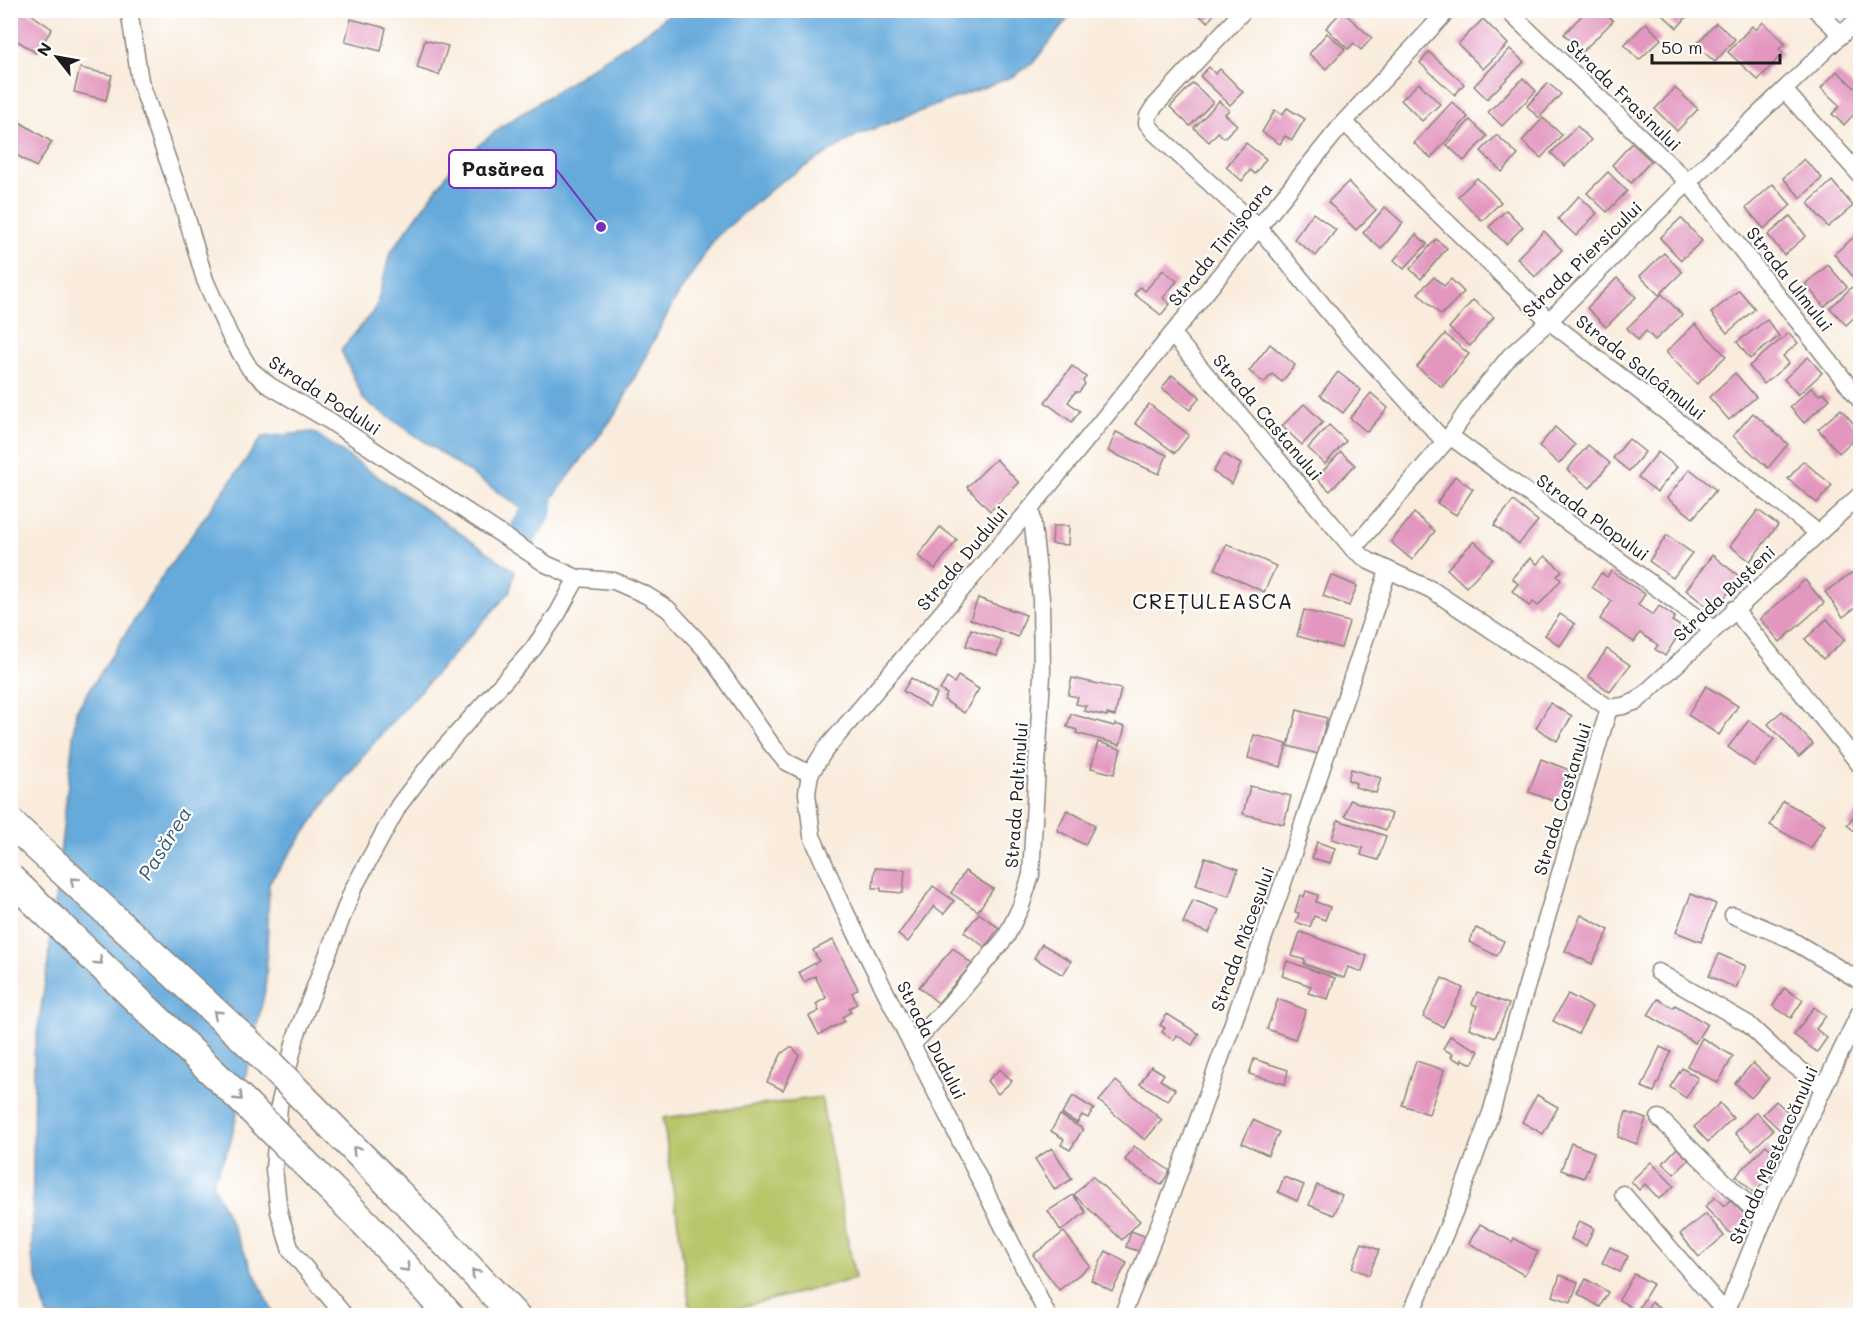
<svg xmlns="http://www.w3.org/2000/svg" width="1871" height="1326" viewBox="0 0 1871 1326" font-family="Mali,sans-serif">
<style>
.green{fill:#b8c567;stroke:#6a7042;stroke-width:1.5}
.water{fill:#66aadb;stroke:#41637c;stroke-width:1.5}
.lines{fill:none;stroke-linecap:round;stroke-linejoin:round}
.river{stroke:#66aadb;stroke-width:30}
.building{fill:#e397bf}
.street-casing{stroke:#8a847c;stroke-width:19}
.highway-casing{stroke:#8a847c;stroke-width:31}
.street{stroke:#fff;stroke-width:16}
.highway{stroke:#fff;stroke-width:28}
.highway-bridge-casing{stroke:#8a847c;stroke-width:31;stroke-linecap:butt}
.highway-bridge{stroke:#fff;stroke-width:28}
.oneway{stroke:#999}
.labels{text-anchor:middle;dominant-baseline:central;stroke-width:4.5;stroke-linejoin:round;paint-order:stroke}
.street-label{font-size:18px;fill:#1c1c1c;stroke:#fff}
.water-label{font-size:20px;font-style:italic;fill:#3d5c72;stroke:#fff}
.quarter-label{font-size:21px;letter-spacing:1.5px;fill:#1c1c1c;stroke:#fff}
.leader{fill:none;stroke:#7b2cbf;stroke-width:2}
.callout-dot{fill:#7b2cbf;stroke:#fff;stroke-width:2}
.callout{fill:#fff;stroke:#7b2cbf;stroke-width:2}
.callout-label{font-size:20px;text-anchor:middle;font-weight:bold;fill:#1c1c1c}
</style>
<rect width="100%" height="100%" fill="#fff"/>
<filter id="ink" filterUnits="userSpaceOnUse"><feTurbulence type="fractalNoise" baseFrequency=".0167" numOctaves="2"/><feDisplacementMap in="SourceGraphic" scale="12" xChannelSelector="R" yChannelSelector="G"/><feConvolveMatrix kernelMatrix="1 2 1 2 8 2 1 2 1" color-interpolation-filters="sRGB"/></filter>
<filter id="wash" filterUnits="userSpaceOnUse"><feTurbulence type="fractalNoise" baseFrequency=".008" numOctaves="4" result="noise"/><feDisplacementMap in="SourceGraphic" scale="24" xChannelSelector="R" yChannelSelector="G"/><feGaussianBlur stdDeviation="1.35" result="paint"/><feColorMatrix in="noise" values="0 0 0 0 0 0 0 0 0 0 0 0 0 0 0 0 0 1.4 0 .05"/><feComposite in="paint" operator="in"/></filter>
<g filter="url(#wash)">
<rect width="100%" height="100%" fill="#f9ecdd"/>
<path class="green" d="M821,1097l34,182 -146,36h-18l-28,-197z"/>
<g class="water">
<path d="M672,10l402,1 -41,52 -19,13 -157,59 -77,47 -64,55 -43,66 -56,109 -80,107 -173,-119 -23,-50 35,-42 14,-55 63,-87 48,-39 153,-100z"/>
<path d="M313,432l202,139 -5,21 -133,147 -50,62 -58,82 -3,103 -36,159 -18,38 62,132 -227,1 -15,-57 2,-205 14,-91 28,-252 86,-134 100,-140z"/>
</g>
<g class="lines">
<path class="river" d="M523,533l15,-24 2,-32"/>
</g>
<g id="blocks">
<g class="building">
<path d="M21,10h4l27,19 -16,24 -26,-17v-11z"/>
<path d="M1192,10h25l-9,12z"/>
<path d="M1587,10h16l10,11 -31,31 -18,-18z"/>
<path d="M1661,10h32l-16,18 -17,-16z"/>
<path d="M1342,11l30,27 -11,12 -7,-7 -6,6 -22,-21z"/>
<path d="M351,19l35,9 -5,23 -36,-9z"/>
<path d="M1483,19l25,25 -25,25 -25,-25z"/>
<path d="M1763,22l22,21 -6,6 4,4 -25,27 -30,-28 24,-26 4,4z"/>
<path d="M1646,23l15,16 -22,21 -15,-15z"/>
<path d="M1716,23l19,16 -20,23 -19,-17z"/>
<path d="M1327,33l18,16 -19,20 -17,-15z"/>
<path d="M425,40l23,6 -9,29 -22,-7z"/>
<path d="M1510,49l14,13 -37,37 -13,-13z"/>
<path d="M1429,52l35,32 -9,11 -35,-32z"/>
<path d="M1209,67l6,7 5,-5 23,23 -13,13 -30,-29z"/>
<path d="M80,68l32,7 -6,25 -32,-8z"/>
<path d="M1837,71l23,22v14l-16,18 -12,-11 8,-8 -19,-18z"/>
<path d="M1523,78l13,13 -34,35 -14,-14z"/>
<path d="M1193,83l20,19 -23,24 -20,-19z"/>
<path d="M1419,83l21,21 -18,17 -21,-21z"/>
<path d="M1548,83l13,11 -22,24 -12,-12z"/>
<path d="M1675,88l23,21 -21,22 -22,-22z"/>
<path d="M1219,101l10,9 -4,4 12,11 -13,13 -6,-6 -9,10 -15,-14z"/>
<path d="M1452,102l16,15 -37,41 -17,-15z"/>
<path d="M1287,108l18,11 -13,21 -7,-4 -5,8 -18,-12 13,-22 7,5z"/>
<path d="M10,116l42,26 -16,25 -26,-16z"/>
<path d="M1543,118l19,17 -21,23 -19,-17z"/>
<path d="M1470,120l17,16 -23,25 -17,-16z"/>
<path d="M1577,126l14,14 -26,26 -14,-13z"/>
<path d="M1497,135l21,20 -16,17 -21,-21z"/>
<path d="M1246,143l20,16 -11,15 -5,-4 -8,11 -16,-14z"/>
<path d="M1632,143l19,18 -20,22 -19,-18z"/>
<path d="M1804,159l18,19 -21,20 -18,-20z"/>
<path d="M1608,172l19,19 -20,21 -20,-19z"/>
<path d="M1477,178l24,24 -19,19 -24,-25z"/>
<path d="M1832,181l21,25 -25,21 -20,-24z"/>
<path d="M1348,182l28,28 -20,20 -28,-28z"/>
<path d="M1773,184l18,21 -27,24 -18,-21z"/>
<path d="M1579,196l18,17 -21,23 -18,-17z"/>
<path d="M1385,207l18,16 -22,26 -18,-16z"/>
<path d="M1506,210l17,17 -17,17 -17,-17z"/>
<path d="M1313,213l23,17 -20,26 -22,-17z"/>
<path d="M1790,216l16,20 -22,19 -16,-20z"/>
<path d="M1681,218l21,23 -21,19 -21,-22z"/>
<path d="M1544,231l18,19 -27,27 -18,-19z"/>
<path d="M1859,233l1,1v51l-26,-31z"/>
<path d="M1416,234l11,10 -23,25 -10,-9z"/>
<path d="M1436,239l11,9 -26,31 -11,-10z"/>
<path d="M1664,253l18,19 -23,23 -19,-19z"/>
<path d="M1828,265l19,22 -23,20 -19,-23z"/>
<path d="M1163,270l14,11 -14,17 7,6 -9,11 -27,-21 6,-7 5,4z"/>
<path d="M1434,277l10,9 7,-7 13,13 -23,23 -23,-22z"/>
<path d="M1617,278l19,19 -30,30 -19,-19z"/>
<path d="M1852,287l8,10v15l-14,13 -16,-17z"/>
<path d="M1739,290l16,19 -28,24 -16,-20z"/>
<path d="M1662,294l20,21 -27,25 -9,-9 -8,9 -11,-12z"/>
<path d="M1473,300l21,17 -24,29 -21,-18z"/>
<path d="M1767,320l12,16 -29,23 -13,-17z"/>
<path d="M1695,324l31,32 -29,28 -31,-32z"/>
<path d="M1789,333l9,10 -15,13 6,7 -25,21 -15,-18z"/>
<path d="M1445,334l24,20 -27,33 -25,-20z"/>
<path d="M1270,344l25,21 -13,17 -10,-8 -8,9 -15,-12z"/>
<path d="M1808,357l14,16 -24,22 -14,-16z"/>
<path d="M1072,366l14,11 -3,4 2,3 -6,8h-4l-7,10 12,9 -8,11 -27,-20z"/>
<path d="M1338,372l23,18 -18,23 -23,-18z"/>
<path d="M1735,373l21,24 -27,23 -20,-23z"/>
<path d="M1172,375l28,22 -10,13 -28,-22z"/>
<path d="M1812,387l7,8 4,-3 7,7 -26,24 -14,-16z"/>
<path d="M1371,393l17,15 -21,24 -17,-14z"/>
<path d="M1149,404l40,31 -14,18 -40,-30z"/>
<path d="M1304,404l19,18 -21,23 -20,-19z"/>
<path d="M1841,409l19,22v3l-21,19 -21,-24z"/>
<path d="M1753,413l35,31 -20,24 -35,-32z"/>
<path d="M1329,425l17,16 -21,23 -17,-16z"/>
<path d="M1555,427l20,18 -16,19 -20,-18z"/>
<path d="M1116,432l51,23 -8,19 -51,-23z"/>
<path d="M1629,439l16,13 -16,19 -16,-13z"/>
<path d="M1588,445l22,18 -20,25 -23,-18z"/>
<path d="M1341,452l14,13 -25,26 -14,-13z"/>
<path d="M1658,452l19,15 -20,25 -19,-15z"/>
<path d="M1224,454l17,10 -9,20 -19,-12z"/>
<path d="M996,459l23,24 -29,28 -23,-24z"/>
<path d="M1803,461l29,24 -15,18 -29,-24z"/>
<path d="M1690,469l26,21 -23,28 -26,-20z"/>
<path d="M1455,476l18,13 -17,26 -19,-12z"/>
<path d="M1513,501l25,20 -19,23 -25,-19z"/>
<path d="M1758,510l20,15 -28,36 -20,-15z"/>
<path d="M1414,513l21,18 -23,29 -21,-18z"/>
<path d="M1053,526h16l-1,19 -16,-1z"/>
<path d="M940,527l17,13 -22,29 -17,-13z"/>
<path d="M1667,535l25,18 -19,25 -24,-17z"/>
<path d="M1474,541l19,18 -27,28 -19,-18z"/>
<path d="M1227,544l49,22 -12,26 -49,-23z"/>
<path d="M1712,555l28,22 -26,35 -28,-22z"/>
<path d="M1545,556l17,15 -5,5 4,4 -23,26 -5,-4 -4,4 -17,-15 6,-7 -6,-6 18,-20 7,6z"/>
<path d="M1611,571l34,23 -7,11 15,10 6,-9 16,11 -3,4 11,7 -18,28 -10,-7 3,-4 -18,-12 -6,9 -34,-23 12,-18 -20,-14 9,-14 6,4z"/>
<path d="M1852,573l8,12v19l-17,13 -18,-25z"/>
<path d="M1331,575l26,11 -8,20 -26,-10z"/>
<path d="M1805,580l19,23 -44,39 -20,-23z"/>
<path d="M978,598l48,17 -8,22 -48,-18z"/>
<path d="M1304,610l45,12 -8,26 -44,-12z"/>
<path d="M1560,614l15,10 -15,22 -15,-11z"/>
<path d="M1827,619l18,21 -22,19 -18,-20z"/>
<path d="M971,629l31,11 -5,16 -31,-10z"/>
<path d="M1607,649l23,16 -20,27 -22,-16z"/>
<path d="M958,676l21,13 -15,24 -20,-13 3,-6 -7,-4 7,-12 7,5z"/>
<path d="M911,678l26,16 -8,13 -26,-16z"/>
<path d="M1072,678l49,11 -6,27 -8,-2v2l-23,-5 2,-5 -10,-2 2,-7 -10,-2z"/>
<path d="M1706,686l32,20 -19,29 -31,-20z"/>
<path d="M1550,703l22,13 -15,25 -21,-13z"/>
<path d="M1297,710l30,8 -9,36 -30,-8z"/>
<path d="M1782,711l31,33 -14,13 -31,-33z"/>
<path d="M1071,714l43,12 1,-2 10,3 -5,18 -44,-12 1,-3 -10,-3z"/>
<path d="M1749,720l25,19 -20,27 -26,-19z"/>
<path d="M1254,735l33,9 -6,23 -33,-9z"/>
<path d="M1098,742l23,7 -7,25 -23,-6z"/>
<path d="M1541,759l28,11 -13,32 -27,-10z"/>
<path d="M1351,769l30,9 -5,15 -21,-6 1,-4 -8,-3z"/>
<path d="M1250,786l41,10 -7,28 -41,-10z"/>
<path d="M1350,800l42,14 -6,16 -41,-14z"/>
<path d="M1783,801l42,23 -14,24 -41,-23z"/>
<path d="M1860,808v28l-13,-11z"/>
<path d="M1067,810l28,15 -10,20 -28,-15z"/>
<path d="M1338,820l48,16 -8,24 -17,-5 2,-7 -31,-9z"/>
<path d="M1317,842l18,6 -5,15 -18,-5z"/>
<path d="M1205,857l33,12 -9,27 -33,-11z"/>
<path d="M875,868l30,2 -2,23 -22,-2v-3h-8z"/>
<path d="M965,871l28,18 -15,22 -27,-18z"/>
<path d="M933,886l21,15 -10,13 -10,-8 -26,36 -10,-7z"/>
<path d="M1306,891l12,4 -2,7 14,5 -5,13 -11,-4 -4,11 -14,-5 3,-9 -4,-1 5,-17 4,2z"/>
<path d="M1691,894l25,10 -15,38 -25,-10z"/>
<path d="M1193,900l26,10 -10,23 -26,-10z"/>
<path d="M979,913l20,15 -14,19 -21,-15z"/>
<path d="M1581,915l28,15 -17,34 -27,-13z"/>
<path d="M1476,928l28,13 -7,15 -28,-14z"/>
<path d="M1300,932l67,24 -5,16 -14,-5 -4,11 -40,-14 1,-4 -13,-4z"/>
<path d="M833,940l25,49 -6,4 5,11 -8,4 2,4 -9,5 3,4 -26,14 -10,-19 10,-5 -3,-7 10,-6 -11,-22 -11,6 -5,-10 20,-11 -6,-11z"/>
<path d="M1042,944l29,17 -8,14 -29,-17z"/>
<path d="M953,948l19,16 -34,39 -19,-16z"/>
<path d="M1719,954l27,12 -10,22 -27,-12z"/>
<path d="M1287,961l48,17 -7,21 -20,-6 3,-7 -29,-10z"/>
<path d="M1442,978l21,10 -20,39 -20,-10z"/>
<path d="M1784,988l19,12 -12,18 -18,-12z"/>
<path d="M1477,992l32,12 -14,34 -26,-10 8,-22 -5,-2z"/>
<path d="M1568,994l24,13 -14,27 -25,-13z"/>
<path d="M1278,999l28,11 -11,29 -28,-10z"/>
<path d="M1658,999l15,9 2,-3 32,19 -12,19 -47,-28z"/>
<path d="M1814,1007l12,9 -10,13 11,9 -10,14 -23,-17z"/>
<path d="M1167,1014l32,20 -7,11 -15,-10 -3,5 -12,-8 3,-4 -5,-3z"/>
<path d="M1450,1036l29,15 -7,13 -10,-5 -1,3 -10,-5 2,-3 -10,-5z"/>
<path d="M1702,1038l31,18 -15,27 -31,-17z"/>
<path d="M1660,1047l11,5 -17,40 -12,-5z"/>
<path d="M789,1048h4l6,7 -16,35 -16,-8 15,-29z"/>
<path d="M1254,1059l34,11 -3,14 -36,-10z"/>
<path d="M1416,1061l28,9 -15,44 -27,-9z"/>
<path d="M1753,1063l16,15 -18,20 -16,-15z"/>
<path d="M1151,1066l13,8 -4,6 15,9 -7,12 -28,-17z"/>
<path d="M1682,1068l16,10 -12,20 -16,-11z"/>
<path d="M1000,1069l12,12 -14,13 -11,-13z"/>
<path d="M1116,1081l46,39 -17,20 -46,-39z"/>
<path d="M1537,1095l21,12 -15,27 -21,-12z"/>
<path d="M1073,1096l21,13 -6,9 -6,-3 -5,8 -15,-9z"/>
<path d="M1776,1101l16,15 -13,13 -16,-15z"/>
<path d="M1720,1103l13,15 -25,24 -14,-15z"/>
<path d="M1626,1112l20,7 -9,25 -19,-7z"/>
<path d="M1756,1112l17,18 -21,20 -17,-17z"/>
<path d="M1060,1115l23,14 -13,21 -9,-5 3,-6 -13,-8z"/>
<path d="M1253,1120l26,12 -11,23 -26,-12z"/>
<path d="M1571,1143l23,9 -10,26 -23,-8z"/>
<path d="M1766,1145l18,17 -30,31 -18,-17z"/>
<path d="M1134,1146l36,25 -9,14 -36,-25z"/>
<path d="M1052,1148l20,31 -17,11 -20,-31z"/>
<path d="M1677,1148l12,12 -15,14 -11,-11z"/>
<path d="M1651,1162l23,24 -15,13 -14,-15 -6,6 -8,-9z"/>
<path d="M1092,1176l48,45 -18,19 -48,-45z"/>
<path d="M1284,1177l20,8 -7,16 -19,-9z"/>
<path d="M1317,1185l25,10 -8,20 -25,-10z"/>
<path d="M1073,1195l13,17 -25,19 -13,-20z"/>
<path d="M1715,1197l9,9 6,-6 18,18 -17,16 -26,-27z"/>
<path d="M1706,1214l18,22 -25,21 -19,-23z"/>
<path d="M1579,1221l15,7 -8,18 -15,-7z"/>
<path d="M1480,1224l32,18 2,-4 24,14 -14,23 -55,-32z"/>
<path d="M1131,1231l16,6 -6,15 -15,-5z"/>
<path d="M1064,1232l26,34 -31,24 -26,-35z"/>
<path d="M1362,1243l17,7 -10,25 -17,-7z"/>
<path d="M1610,1247l18,9 -8,16 -18,-9z"/>
<path d="M1106,1251l21,12 -15,28 -21,-11z"/>
<path d="M1634,1274l19,10 -16,27 -18,-11z"/>
<path d="M1560,1275l18,7 -7,20 -18,-6z"/>
<path d="M1586,1279l22,13 -8,15 -22,-13z"/>
<path d="M1651,1302l23,14h-31z"/>
</g>
</g>
</g>
<g filter="url(#ink)">
<use href="#blocks" fill-opacity="0" stroke="#8a847c" stroke-width="1.5"/>
<g class="lines">
<defs>
<g id="street">
<path d="M129,10l11,71 41,117 24,82 25,56 20,33 20,17 60,35 216,143 31,14 37,3 32,14 22,14 37,40 66,95 14,17 25,13"/>
<path d="M1244,10l-91,98 -5,8 -1,7 7,9 105,96 90,109 96,105"/>
<path d="M1507,10l181,172 172,218"/>
<path d="M1816,10l26,25"/>
<path d="M1784,90l76,85"/>
<path d="M1344,122l205,199 139,108 130,104"/>
<path d="M1172,334l181,215 16,12 63,29 177,118"/>
<path d="M1450,436l263,193"/>
<path d="M1353,549l97,-113 25,-37 35,-43 39,-35 139,-139 172,-165"/>
<path d="M1734,609l126,156"/>
<path d="M1609,708l14,-2 14,-5 223,-206"/>
<path d="M1733,915l55,23 72,43"/>
<path d="M1658,972l90,52 37,35 39,28"/>
<path d="M912,1045l45,-49 49,-59 15,-31 10,-31 11,-200 -1,-76 -10,-91"/>
<path d="M1659,1118l105,102"/>
<path d="M1623,1194l103,119"/>
<path d="M345,1316l-54,-65 -12,-39 -5,-43 5,-63 17,-70 57,-147 46,-84 36,-47 98,-109 25,-36 19,-35"/>
<path d="M1048,1316l-203,-405 -33,-75 -5,-43 3,-19 15,-24 206,-242 313,-386 104,-112"/>
<path d="M1122,1316l49,-121 108,-300 109,-324"/>
<path d="M1410,1316l47,-111 35,-95 24,-88 93,-314"/>
<path d="M1725,1316c39,-104 87,-205 135,-304"/>
</g>
<g id="highway">
<path d="M397,1192l118,124"/>
<path d="M367,1225l83,91"/>
</g>
</defs>
<use href="#street" class="street-casing"/>
<use href="#highway" class="highway-casing"/>
<use href="#street" class="street"/>
<use href="#highway" class="highway"/>
<defs>
<g id="highway-bridge">
<path d="M10,822l244,226 143,144"/>
<path d="M10,878l237,227 120,120"/>
</g>
</defs>
<use href="#highway-bridge" class="highway-bridge-casing"/>
<use href="#highway-bridge" class="highway-bridge"/>
</g>
<defs><path id="oneway-chevron" d="M-2-3.5L2.5 0L-2 3.5" fill="none" stroke-width="1.6" stroke-linecap="round" stroke-linejoin="round" transform="scale(1.5)"/></defs>
<g class="oneway">
<use href="#oneway-chevron" transform="translate(74 881) rotate(-138)"/>
<use href="#oneway-chevron" transform="translate(99 961) rotate(44)"/>
<use href="#oneway-chevron" transform="translate(217 1014) rotate(-137)"/>
<use href="#oneway-chevron" transform="translate(239 1097) rotate(44)"/>
<use href="#oneway-chevron" transform="translate(356 1150) rotate(-135)"/>
<use href="#oneway-chevron" transform="translate(406 1268) rotate(47)"/>
<use href="#oneway-chevron" transform="translate(475 1273) rotate(-133)"/>
</g>
</g>
<g class="labels">
<g class="street-label">
<text transform="translate(1624 95) rotate(44)">Strada Frasinului</text>
<text transform="translate(1220 244) rotate(-51)">Strada Timișoara</text>
<text transform="translate(1582 259) rotate(-44)">Strada Piersicului</text>
<text transform="translate(1790 279) rotate(52)">Strada Ulmului</text>
<text transform="translate(1641 367) rotate(38)">Strada Salcâmului</text>
<text transform="translate(325 395) rotate(33)">Strada Podului</text>
<text transform="translate(1268 417) rotate(50)">Strada Castanului</text>
<text transform="translate(1593 517) rotate(36)">Strada Plopului</text>
<text transform="translate(962 558) rotate(-50)">Strada Dudului</text>
<text transform="translate(1724 593) rotate(-43)">Strada Bușteni</text>
<text transform="translate(1016 795) rotate(-86)">Strada Paltinului</text>
<text transform="translate(1562 799) rotate(-73)">Strada Castanului</text>
<text transform="translate(1242 939) rotate(-70)">Strada Măceșului</text>
<text transform="translate(932 1040) rotate(63)">Strada Dudului</text>
<text transform="translate(1773 1155) rotate(-66)">Strada Mesteacănului</text>
</g>
<g class="water-label">
<text transform="translate(164 843) rotate(-58)">Pasărea</text>
</g>
<g class="quarter-label">
<text x="1213" y="600">CREȚULEASCA</text>
</g>
</g>
<path class="leader" d="M601 227L556 169"/>
<circle class="callout-dot" cx="601" cy="227" r="6"/>
<rect class="callout" x="449" y="150" width="107" height="38" rx="6"/>
<g class="callout-label">
<text x="503" y="176">Pasărea</text>
</g>
<rect width="1871" height="1326" fill="none" stroke="#fff" stroke-width="36"/>
<g transform="translate(57 57) rotate(301)" stroke="#ffffff" stroke-width="4.5" paint-order="stroke">
<path d="M0-4.5L10 22L0 15L-10 22Z" fill="#1c1c1c"/>
<text y="-9" font-size="16" font-weight="bold" text-anchor="middle" fill="#1c1c1c">N</text>
</g>
<path d="M1652 54v9h128v-9" fill="none" stroke="#1c1c1c" stroke-width="3"/>
<text x="1661" y="54" font-size="18" fill="#1c1c1c" stroke="#ffffff" stroke-width="4.5" paint-order="stroke">50 m</text>
</svg>
